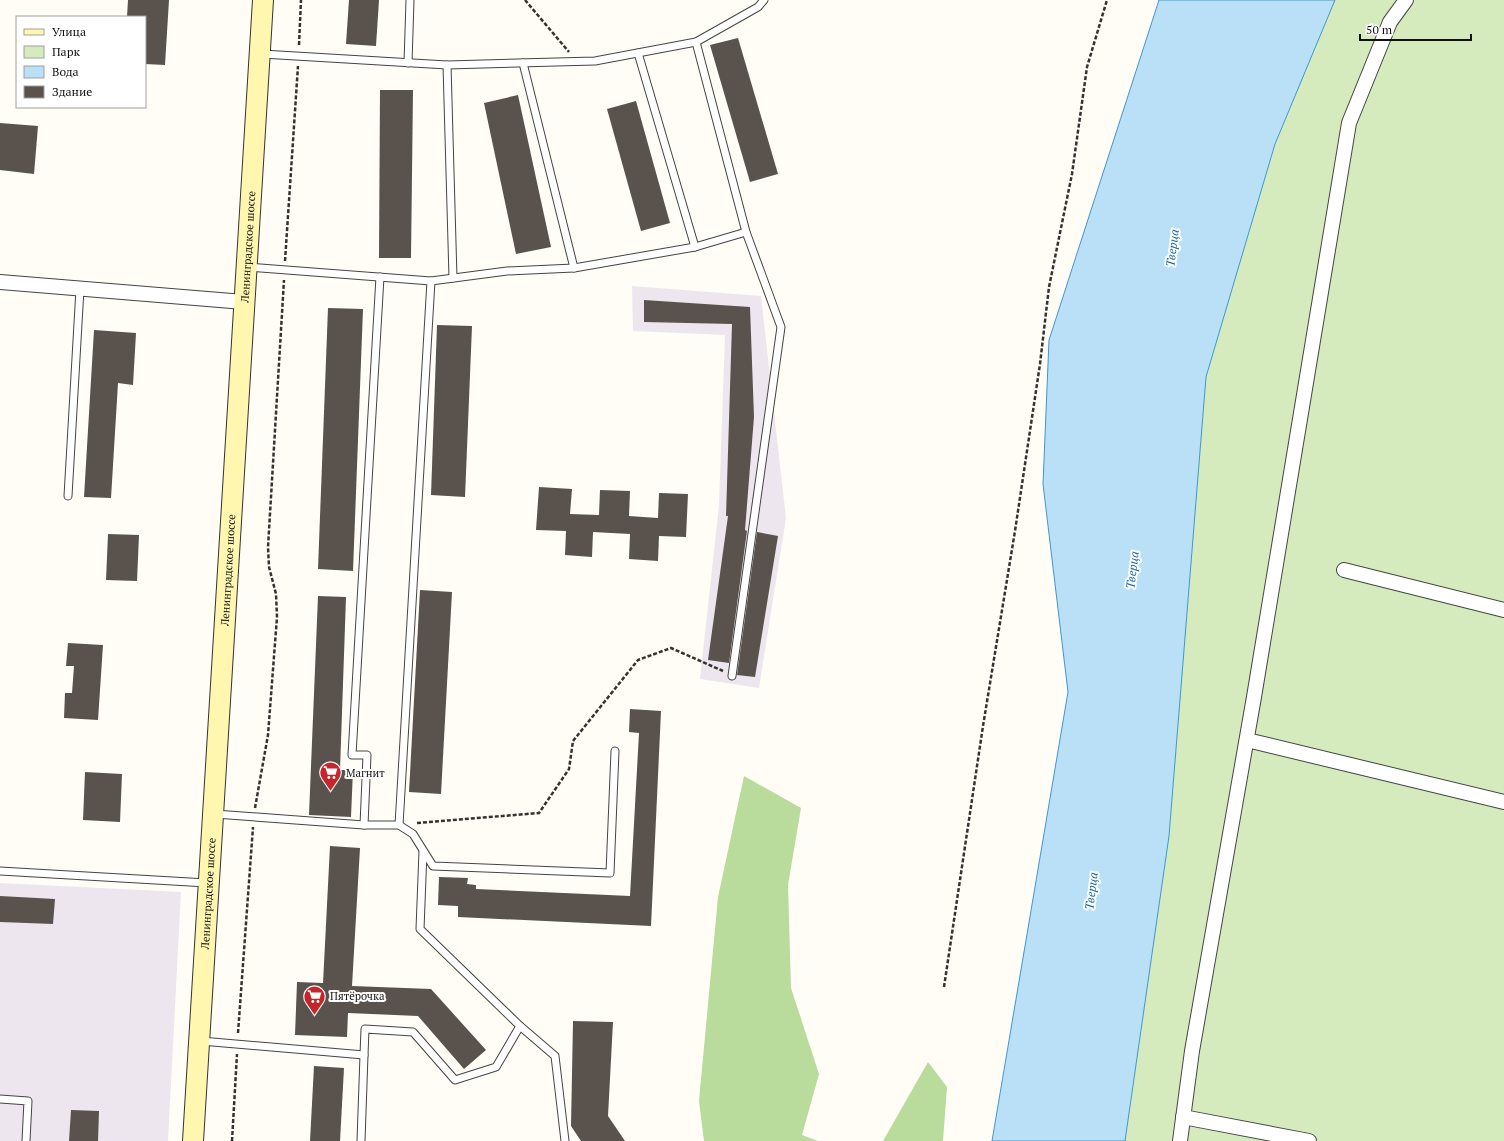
<svg xmlns="http://www.w3.org/2000/svg" width="1504" height="1141" viewBox="0 0 1504 1141" font-family="'PT Serif',serif">
<style>
.industrial{fill:#eee6ef}
.green{fill:#d5ebbd}
.forest{fill:#b9dc9c}
.water{fill:#b9e0f7;stroke:#3f96cf}
.building{fill:#5a524d}
.lines{fill:none;stroke-linecap:round;stroke-linejoin:round}
.lane-casing{stroke:#444;stroke-width:9}
.street-casing{stroke:#444;stroke-width:16}
.secondary-casing{stroke:#333;stroke-width:22}
.path{stroke:#333;stroke-width:2.5;stroke-dasharray:4 2;stroke-linecap:butt}
.lane{stroke:#fff;stroke-width:7}
.street{stroke:#fff;stroke-width:14}
.secondary{stroke:#fff6b0;stroke-width:20}
.labels{text-anchor:middle;dominant-baseline:central;stroke-width:4;stroke-linejoin:round;paint-order:stroke}
.street-label{font-size:11px;fill:#111;stroke:#fff}
.poi-label{font-size:11px;fill:#111;stroke:#fff;text-anchor:start}
.water-label{font-size:12px;font-style:italic;fill:#1768a6;stroke:#fff}
</style>
<rect width="100%" height="100%" fill="#fffdf5"/>
<g class="industrial">
<path d="M632,286l129,10 25,222 -27,170 -59,-9 19,-174 6,-170 -92,-4z"/>
<path d="M0,883l181,9 -13,249h-168z"/>
</g>
<path class="green" d="M1335,0h169v1141h-379l44,-305 37,-459 69,-233z"/>
<g class="forest">
<path d="M744,776l57,32 -13,77 3,103 28,86 -17,61 16,6h-114l-5,-40 19,-204z"/>
<path d="M928,1062l19,25 -4,54h-60z"/>
</g>
<path class="water" d="M1159,0h176l-60,144 -69,233 -37,459 -44,305h-133l76,-449 -25,-208 6,-144z"/>
<g class="building">
<path d="M128,0h41l-4,65 -20,-1v-47h-18z"/>
<path d="M349,0h30l-3,46 -30,-2z"/>
<path d="M738,38l40,136 -28,8 -40,-137z"/>
<path d="M380,90h33l-2,168h-32z"/>
<path d="M518,95l33,152 -35,7 -32,-151z"/>
<path d="M636,101l34,122 -29,8 -34,-122z"/>
<path d="M0,123l38,3 -4,48 -34,-4z"/>
<path d="M644,300l106,7 4,110 -9,113 2,1 -18,132 -21,-3 20,-144h-2l6,-192 -88,-2z"/>
<path d="M328,308l35,1 -10,262 -35,-2z"/>
<path d="M437,325l35,1 -7,171 -34,-2z"/>
<path d="M94,330l42,3 -3,52 -15,-2 -7,115 -27,-1z"/>
<path d="M539,487l33,2 -2,25 29,1 1,-25 30,1 -1,25 29,2 1,-25 29,1 -2,43 -27,-1 -1,25 -29,-2 1,-25 -37,-2 -1,25 -27,-2 1,-24 -30,-1z"/>
<path d="M757,532l21,4 -23,141 -18,-2z"/>
<path d="M108,534l31,1 -2,46 -31,-1z"/>
<path d="M420,590l32,2 -11,202 -32,-2z"/>
<path d="M318,596l28,1 -6,173h13l-2,47 -42,-2z"/>
<path d="M68,643l35,2 -5,75 -34,-2 1,-25h7l2,-27h-8z"/>
<path d="M630,709l31,2 -10,215 -193,-9v-11l-20,-1 1,-28 29,1 -1,6 9,1v4l154,7 9,-163 -10,-1z"/>
<path d="M85,772l37,2 -2,48 -37,-2z"/>
<path d="M330,846l30,2 -8,138 79,3 55,61 -22,19 -46,-53 -70,-3 -1,24 -52,-2 2,-53 26,1z"/>
<path d="M0,896l55,3 -2,25 -53,-2z"/>
<path d="M573,1021l40,1 -5,94 17,25h-44l-10,-15z"/>
<path d="M314,1066l30,2 -4,73h-30z"/>
<path d="M71,1110l28,1 -1,30h-29z"/>
</g>
<g class="lines">
<defs>
<g id="lane">
<path d="M696,42l50,190 35,95 -49,349"/>
<path d="M638,53l57,194"/>
<path d="M262,54l185,11 148,-4 101,-19 62,-35 6,-7"/>
<path d="M408,63l2,-63"/>
<path d="M523,63l51,205"/>
<path d="M447,65l6,213"/>
<path d="M247,267l184,14 76,-10 67,-3 121,-21 51,-15"/>
<path d="M68,496l12,-207"/>
<path d="M215,814l149,11 3,-70h-15l28,-478"/>
<path d="M364,825h35l14,9 20,32 177,7 5,-122"/>
<path d="M399,825l32,-544"/>
<path d="M423,851l-3,78 100,97 35,30 10,85"/>
<path d="M0,871l207,12"/>
<path d="M201,1041l163,14 1,-26 48,3 42,48 41,-13 24,-41"/>
<path d="M0,1099l28,2 -2,40"/>
<path d="M361,1141l3,-86"/>
</g>
<g id="street">
<path d="M0,282l244,20"/>
<path d="M1344,570l160,40"/>
<path d="M1247,740l257,62"/>
<path d="M1183,1117l126,24"/>
<path d="M1180,1141l12,-90 62,-354 95,-574 41,-101 16,-22"/>
</g>
<g id="secondary">
<path id="s1" d="M193,1141l70,-1141"/>
</g>
</defs>
<use href="#lane" class="lane-casing"/>
<use href="#street" class="street-casing"/>
<use href="#secondary" class="secondary-casing"/>
<g class="path">
<path d="M525,0l44,52"/>
<path d="M299,45l2,-45"/>
<path d="M285,261l13,-195"/>
<path d="M255,808l13,-73 9,-118 -1,-23 -7,-27 -1,-20 16,-267"/>
<path d="M417,823l122,-10 30,-44 4,-28 65,-81 33,-12 52,23"/>
<path d="M944,987l39,-261 32,-195 25,-167 9,-77 23,-113 15,-107 20,-67"/>
<path d="M238,1033l15,-206"/>
<path d="M232,1141l5,-87"/>
</g>
<use href="#lane" class="lane"/>
<use href="#street" class="street"/>
<use href="#secondary" class="secondary"/>
</g>
<defs>
<symbol id="supermarket-pin" viewBox="-11 -11 22 30"><path d="M0 17L-7.5 6A9.5 9.5 0 1 1 7.5 6Z" fill="#c4262e" stroke="#fff"/><path d="M-6-5.5h2.5l.6 2H6L4.5 2H-2.5L-4.4-4H-6ZM-1.5 3.2a1.3 1.3 0 1 0 .1 0ZM3 3.2a1.3 1.3 0 1 0 .1 0Z" fill="#fff"/></symbol>
</defs>
<g fill-rule="evenodd">
<use href="#supermarket-pin" x="318" y="760" width="25" height="34"/>
<use href="#supermarket-pin" x="302" y="984" width="25" height="34"/>
</g>
<g class="labels">
<g class="street-label">
<text stroke="none"><textPath href="#s1" startOffset="896">Ленинградское шоссе</textPath></text>
<text stroke="none"><textPath href="#s1" startOffset="572">Ленинградское шоссе</textPath></text>
<text stroke="none"><textPath href="#s1" startOffset="248">Ленинградское шоссе</textPath></text>
</g>
<g class="poi-label">
<text x="346" y="773">Магнит</text>
<text x="330" y="996">Пятёрочка</text>
</g>
<g class="water-label">
<text transform="translate(1172 248) rotate(-83)">Тверца</text>
<text transform="translate(1132 570) rotate(-83)">Тверца</text>
<text transform="translate(1091 891) rotate(-83)">Тверца</text>
</g>
</g>
<rect x="16" y="16" width="130" height="92" fill="#ffffff" stroke="#a0a0a0"/>
<rect x="24" y="29" width="20" height="6" fill="#fff6b0" stroke="#a0a0a0"/>
<text x="52" y="36" font-size="12" fill="#111111">Улица</text>
<rect x="24" y="46" width="20" height="12" fill="#d5ebbd" stroke="#a0a0a0"/>
<text x="52" y="56" font-size="12" fill="#111111">Парк</text>
<rect x="24" y="66" width="20" height="12" fill="#b9e0f7" stroke="#a0a0a0"/>
<text x="52" y="76" font-size="12" fill="#111111">Вода</text>
<rect x="24" y="86" width="20" height="12" fill="#5a524d" stroke="#a0a0a0"/>
<text x="52" y="96" font-size="12" fill="#111111">Здание</text>
<path d="M1360 34v6h111v-6" fill="none" stroke="#111111" stroke-width="2"/>
<text x="1366" y="34" font-size="12" fill="#111111" stroke="#ffffff" stroke-width="3" paint-order="stroke">50 m</text>
</svg>
